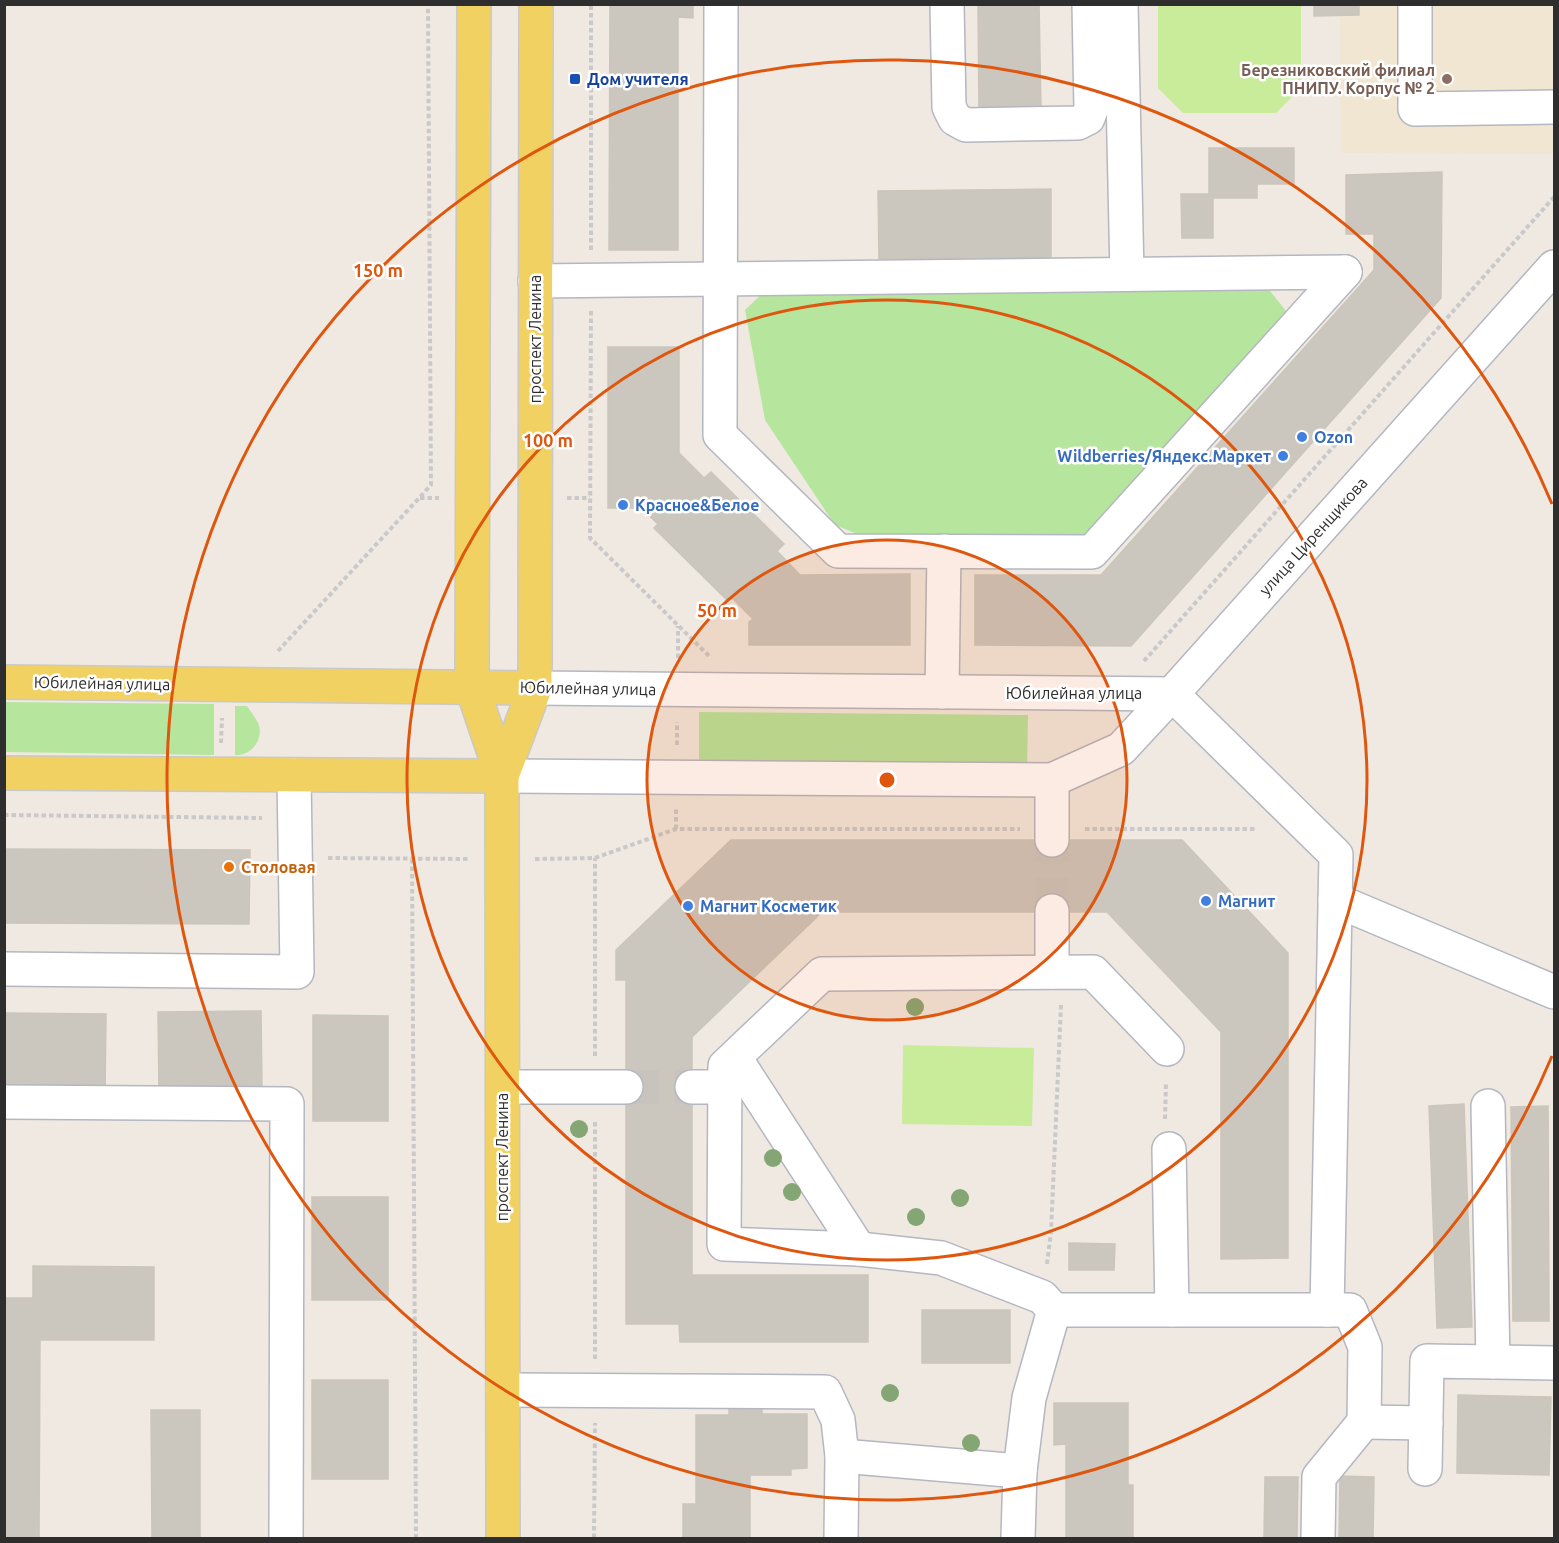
<svg xmlns="http://www.w3.org/2000/svg" width="1559" height="1543" viewBox="0 0 1559 1543" font-family="Ubuntu,sans-serif">
<style>
.education{fill:#f0e6d1}
.green{fill:#b6e59e}
.pitch{fill:#c9ec9a}
.building{fill:#cbc7bf;stroke:#cbc5ba;stroke-width:1.5}
.lines{fill:none;stroke-linecap:round;stroke-linejoin:round}
.minor-tunnel{stroke:#c8c4bd;stroke-width:33;stroke-dasharray:33 16;stroke-linecap:butt}
.minor-casing{stroke:#b4b7c1;stroke-width:36}
.major-casing{stroke:#c9c9c9;stroke-width:36}
.path{stroke:#c9c9c9;stroke-width:4;stroke-dasharray:4.5 3;stroke-linecap:butt}
.minor{stroke:#fff;stroke-width:33}
.major{stroke:#f2d163;stroke-width:33}
.tree{fill:#84a574}
.ring{fill:none;stroke:#df570e;stroke-width:3}
.transit-dot{fill:#1a4fb4;stroke:#fff;stroke-width:2}
.education-dot{fill:#8d6e63;stroke:#fff;stroke-width:2}
.shop-dot{fill:#3f7fe0;stroke:#fff;stroke-width:2}
.food-dot{fill:#e8710a;stroke:#fff;stroke-width:2}
.labels{text-anchor:middle;dominant-baseline:central;stroke-width:5;stroke-linejoin:round;paint-order:stroke}
.education-label{font-size:16px;font-weight:bold;fill:#785e54;stroke:#fff;text-anchor:end}
.transit-label{font-size:16px;font-weight:bold;fill:#164399;stroke:#fff;text-anchor:start}
.street-label{font-size:16px;fill:#2e2e2e;stroke:#fff}
.shop-label{font-size:16px;font-weight:bold;fill:#366cbe;stroke:#fff;text-anchor:start}
.food-label{font-size:16px;font-weight:bold;fill:#c56008;stroke:#fff;text-anchor:start}
.centre{fill:#df570e;stroke:#fff;stroke-width:3}
.ring-label{font-size:18px;text-anchor:middle;font-weight:bold;fill:#df570e;stroke:#fff;stroke-width:5;stroke-linejoin:round;paint-order:stroke}
</style>
<rect width="100%" height="100%" fill="#efe9e1"/>
<path class="education" d="M1340,5h214v149l-213,-1z"/>
<g class="green">
<path d="M1266,286l20,25 -202,232 -214,-4 -35,-14 -70,-105 -20,-110 18,-17z"/>
<path d="M5,702l209,2v51l-209,-3z"/>
<path d="M235,706h12c4,6 8,11 11,17 7,15 -7,34 -23,32z"/>
<path d="M699,712l329,3 -1,53 -328,-3z"/>
</g>
<g class="pitch">
<path d="M1158,5h143v83l-25,25h-93l-25,-25z"/>
<path d="M903,1045l131,3 -2,78 -130,-2z"/>
</g>
<g class="building">
<path d="M610,4h83v14l-15,-1v233h-69z"/>
<path d="M978,4h61l2,105 -62,1z"/>
<path d="M1314,4h45v11l-45,1z"/>
<path d="M1209,148h85v36h-37v14h-44v-4h-4z"/>
<path d="M1442,172l-1,126 -310,348 -156,-1v-70h126l273,-305v-36h-28v-59z"/>
<path d="M1051,189v68l-172,2 -1,-68z"/>
<path d="M1181,194h32v44h-31z"/>
<path d="M608,347h71v106l25,25 7,-6 73,72 -7,7 23,24 110,-1v71h-161v-23l4,-3 -22,-22 -4,3 -73,-72 4,-4 -20,-19 -3,3h-27z"/>
<path d="M731,840h451l106,113v305l-67,1v-227l-114,-120h-285l-130,125v238h176v67h-188l-1,-18h-53v-344h-10v-30z"/>
<path d="M4,849l246,1 -1,74 -245,-1z"/>
<path d="M261,1011l1,79 -103,2 -1,-80z"/>
<path d="M4,1013l102,1 -1,79 -101,-1z"/>
<path d="M313,1015l75,1v105h-75z"/>
<path d="M1464,1104l8,223 -35,1 -8,-222z"/>
<path d="M1548,1106l1,215h-36l-2,-214z"/>
<rect x="312" y="1197" width="76" height="103"/>
<path d="M1069,1243l46,1 -1,26h-45z"/>
<path d="M33,1266l121,1v73h-114l-1,198h-35v-240h29z"/>
<rect x="922" y="1310" width="88" height="53"/>
<rect x="312" y="1380" width="76" height="99"/>
<path d="M1458,1395l93,2 -2,78 -92,-2z"/>
<path d="M1054,1403h74v82h5v53h-67v-94l-12,1z"/>
<path d="M729,1404h33v10h45v54l-16,1v6h-41v63h-67v-34h13v-89h33z"/>
<path d="M151,1410h49v128h-48z"/>
<path d="M1340,1476l34,1 -1,61h-34z"/>
<path d="M1265,1477h33l-1,61h-33z"/>
</g>
<g class="lines">
<g class="minor-tunnel">
<path d="M1052,911v-71"/>
<path d="M626,1087h66"/>
</g>
<defs>
<g id="minor">
<path d="M721,4l-1,431 118,116 254,1 253,-280"/>
<path d="M947,4l2,103 6,12 11,6 112,-2 10,-5 3,-8 -2,-106"/>
<path d="M1121,4l6,270"/>
<path d="M1415,4v105l139,-2"/>
<path d="M535,281l810,-9"/>
<path d="M535,688l637,6"/>
<path d="M942,692l2,-141"/>
<path d="M502,776l550,4 69,-31 51,-55 382,-427"/>
<path d="M1052,780v60"/>
<path d="M1335,900l219,92"/>
<path d="M1052,911v61"/>
<path d="M4,969l293,3 -3,-197"/>
<path d="M1167,1049l-74,-77 -271,2 -97,92 -1,178 135,5 82,9 101,39 12,13h273l9,-455 -164,-161"/>
<path d="M735,1058l124,191"/>
<path d="M503,1087h123"/>
<path d="M692,1087h33"/>
<path d="M4,1102l283,2 -1,434"/>
<path d="M1488,1106l5,256"/>
<path d="M1169,1149l3,161"/>
<path d="M503,1390l322,2 13,28 4,36 -1,82"/>
<path d="M1364,1422l62,1"/>
<path d="M842,1456l178,15"/>
<path d="M1425,1469l2,-108 127,2"/>
<path d="M1018,1538l2,-67 9,-73 25,-88"/>
<path d="M1318,1538l1,-61 45,-55 1,-75 -15,-37h-23"/>
</g>
<g id="major">
<path d="M474,4l-2,683 30,89 1,762"/>
<path d="M4,682l531,6"/>
<path d="M4,773l498,3"/>
<path d="M502,776l33,-88 1,-684"/>
</g>
</defs>
<use href="#minor" class="minor-casing"/>
<use href="#major" class="major-casing"/>
<g class="path">
<path d="M591,250v-246"/>
<path d="M591,311l-1,227 119,118"/>
<path d="M420,498h19"/>
<path d="M567,498h23"/>
<path d="M278,651l153,-166 -3,-481"/>
<path d="M678,658v-32"/>
<path d="M1144,661l410,-464"/>
<path d="M221,743l1,-25"/>
<path d="M677,745v-23"/>
<path d="M4,815l258,3"/>
<path d="M676,829v-20"/>
<path d="M1085,829h170"/>
<path d="M328,858l142,1"/>
<path d="M412,859l4,679"/>
<path d="M535,859l60,-1 81,-29h344"/>
<path d="M595,1056v-198"/>
<path d="M1165,1119l1,-37"/>
<path d="M1047,1264l4,-32 10,-227"/>
<path d="M595,1359v-239"/>
<path d="M594,1538l1,-115"/>
</g>
<use href="#minor" class="minor"/>
<use href="#major" class="major"/>
</g>
<g class="tree">
<circle cx="915" cy="1007" r="9"/>
<circle cx="579" cy="1129" r="9"/>
<circle cx="773" cy="1158" r="9"/>
<circle cx="792" cy="1192" r="9"/>
<circle cx="960" cy="1198" r="9"/>
<circle cx="916" cy="1217" r="9"/>
<circle cx="890" cy="1393" r="9"/>
<circle cx="971" cy="1443" r="9"/>
</g>
<circle cx="887" cy="780" r="240" fill="#df570e" fill-opacity=".12"/>
<g class="ring">
<circle cx="887" cy="780" r="240"/>
<circle cx="887" cy="780" r="480"/>
<path d="M1552 1056A720 720 0 1 1 1552 504"/>
</g>
<rect class="transit-dot" x="569" y="73" width="12" height="12" rx="3"/>
<circle class="education-dot" cx="1447" cy="79" r="6"/>
<g class="shop-dot">
<circle cx="1302" cy="437" r="6"/>
<circle cx="1283" cy="456" r="6"/>
<circle cx="623" cy="505" r="6"/>
<circle cx="1206" cy="901" r="6"/>
<circle cx="688" cy="906" r="6"/>
</g>
<circle class="food-dot" cx="229" cy="867" r="6"/>
<g class="labels">
<g class="education-label">
<text x="1435" y="70">Березниковский филиал<tspan x="1435" dy="18">ПНИПУ. Корпус № 2</tspan></text>
</g>
<g class="transit-label">
<text x="587" y="79">Дом учителя</text>
</g>
<g class="street-label">
<text transform="translate(535 339) rotate(-90)">проспект Ленина</text>
<text transform="translate(1313 536) rotate(-48)">улица Циренщикова</text>
<text transform="translate(102 683) rotate(1)">Юбилейная улица</text>
<text transform="translate(588 688) rotate(1)">Юбилейная улица</text>
<text x="1074" y="693">Юбилейная улица</text>
<text transform="translate(502 1157) rotate(-90)">проспект Ленина</text>
</g>
<g class="shop-label">
<text x="1314" y="437">Ozon</text>
<text x="1271" y="456" text-anchor="end">Wildberries/Яндекс.Маркет</text>
<text x="635" y="505">Красное&amp;Белое</text>
<text x="1218" y="901">Магнит</text>
<text x="700" y="906">Магнит Косметик</text>
</g>
<g class="food-label">
<text x="241" y="867">Столовая</text>
</g>
</g>
<circle cx="887" cy="780" r="9" class="centre"/>
<g class="ring-label">
<text x="378" y="277">150 m</text>
<text x="548" y="447">100 m</text>
<text x="717" y="617">50 m</text>
</g>
<rect width="1559" height="1543" fill="none" stroke="#2e2e2e" stroke-width="12"/>
</svg>
